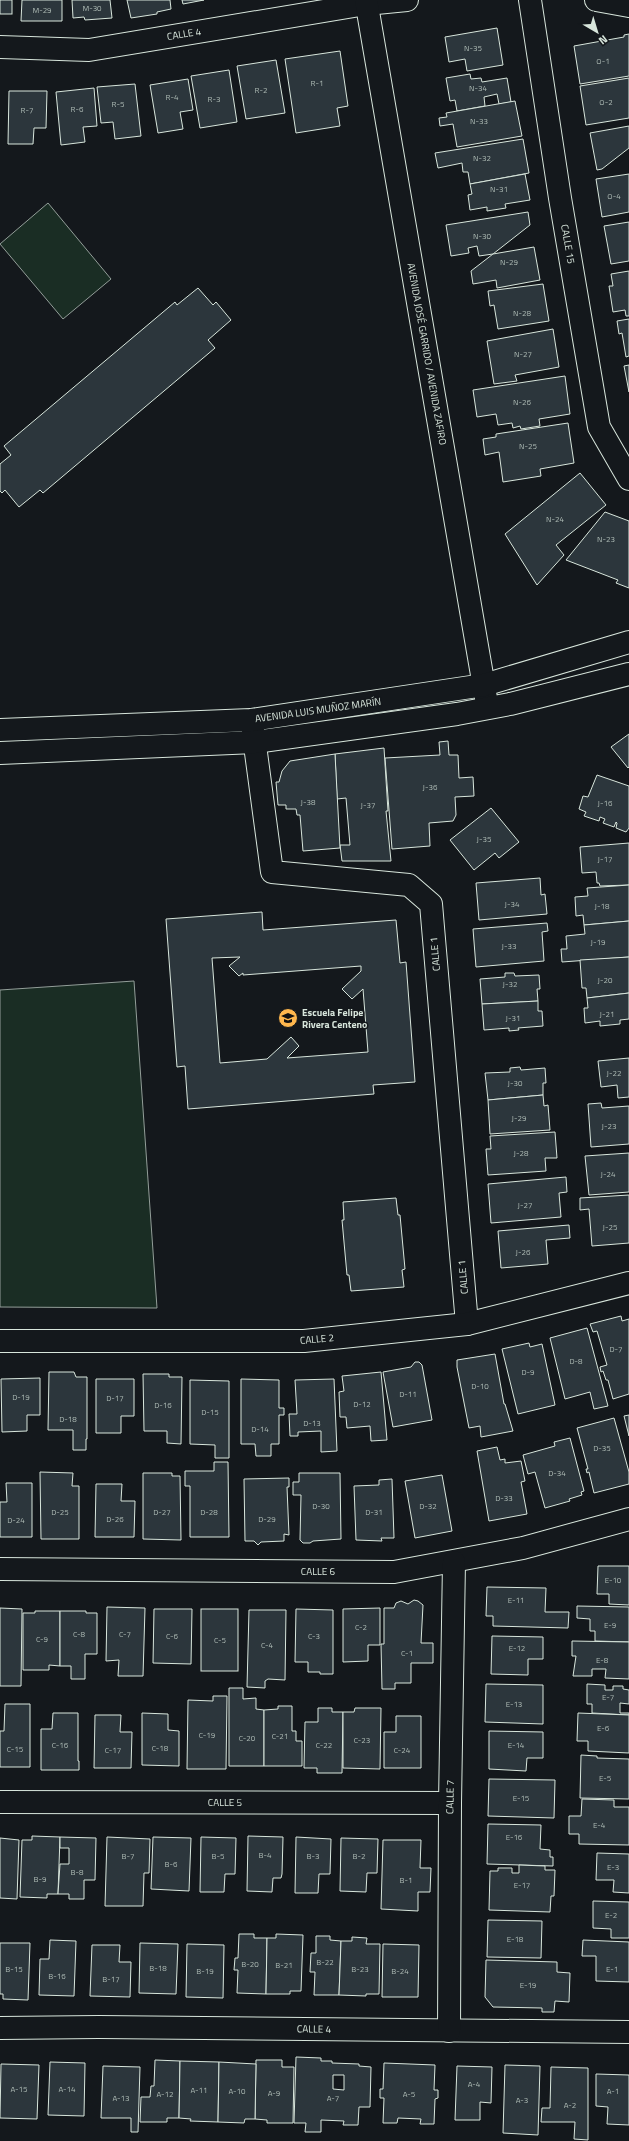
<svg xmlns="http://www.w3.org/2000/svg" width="629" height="2141" viewBox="0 0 629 2141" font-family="'Titillium Web',sans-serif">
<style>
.green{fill:#1a2d24;stroke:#939e99}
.building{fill:#2c363c;stroke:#d8e6dc;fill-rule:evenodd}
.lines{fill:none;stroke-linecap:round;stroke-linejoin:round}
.street-casing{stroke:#d8e6dc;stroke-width:24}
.secondary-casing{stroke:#d8e6dc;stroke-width:24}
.primary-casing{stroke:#d8e6dc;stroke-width:24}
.street{stroke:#14181c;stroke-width:22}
.secondary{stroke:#14181c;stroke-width:22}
.primary{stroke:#14181c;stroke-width:22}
.labels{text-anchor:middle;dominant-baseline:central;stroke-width:3;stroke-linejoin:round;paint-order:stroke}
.number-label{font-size:8px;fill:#adbab4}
.street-label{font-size:10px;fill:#d8e6dc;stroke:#14181c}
.poi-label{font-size:10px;font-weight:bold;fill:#d8e6dc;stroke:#14181c;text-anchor:start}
</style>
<rect width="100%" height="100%" fill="#14181c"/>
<g class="green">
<path d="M48,203l63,76 -48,40 -63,-75z"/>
<path d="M134,981l23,327 -157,-1v-317z"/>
</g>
<g class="building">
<rect x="0" y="0" width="12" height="14"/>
<path d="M22,0h40v21h-41z"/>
<path d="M72,0h38l2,18 -27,2 -1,-3 -11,1z"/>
<path d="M127,0h43l1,9 -14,3v2l-26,4z"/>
<path d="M182,0h22l-21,4z"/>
<path d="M497,28l6,37 -36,6 -2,-12 -16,3 -4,-25z"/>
<path d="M629,34v42l-49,8 -6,-38 50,-9v-2z"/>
<path d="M340,51l8,55 -11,2 3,18 -44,7 -11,-74z"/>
<path d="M276,60l9,53 -39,6 -9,-53z"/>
<path d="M229,70l8,52 -37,6 -9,-52z"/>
<path d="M470,74l1,5 10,-1 1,4 25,-4 4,24 -12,2 -2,-10 -13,3 1,9 -28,5 -2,-11 -5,1 -4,-23z"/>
<path d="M629,78v40l-43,7 -6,-39z"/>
<path d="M188,79l5,31 -13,2 3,17 -25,4 -8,-48z"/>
<path d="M135,84l6,52 -26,3 -2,-17 -12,1 -4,-36z"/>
<path d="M94,88l3,38 -14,1 2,15 -24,3 -5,-53z"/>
<path d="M9,91h38l-1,37h-12l-1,16h-25z"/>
<path d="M515,101l7,35 -65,11 -4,-23 -13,2 -1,-8 8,-1 -1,-4z"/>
<path d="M629,126v22l-27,21 -5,1 -7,-37z"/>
<path d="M523,139l6,34 -59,11 -2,-12h-5l-1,-9 -24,5 -3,-15z"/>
<path d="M525,174l5,26 -25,4 1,4 -19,3v-4l-17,3 -2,-15 4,-1 -2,-10z"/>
<path d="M629,174v38l-27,5 -6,-38z"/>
<path d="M528,212l2,13 -37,29 -14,2 -2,-10 -9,2 1,5 -18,3 -5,-31z"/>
<path d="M629,222v39l-18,3 -7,-38z"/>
<path d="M534,247l6,33 -43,8 -1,-8 -23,4 -2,-13 22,-17z"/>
<path d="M629,271v45h-3l-1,-6 -12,2 -4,-26h4l-2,-12z"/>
<path d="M543,284l6,37 -51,8 -4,-24 -4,1 -2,-15z"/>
<path d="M198,288l15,17 3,-3 15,18 -23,20 7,8 -172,145 -3,-3 -21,17 -14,-17 -3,3 -2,-2v-27l11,-9 -7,-9 171,-144 2,3z"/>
<path d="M629,319v37l-3,1 -4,-24 -3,1 -2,-13z"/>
<path d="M553,329l6,38 -44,8 2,6 -23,3 -7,-43z"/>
<path d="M629,365v27l-5,-26z"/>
<path d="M565,376l5,38 -31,5 1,7 -19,3 -1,-3 -7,2 -1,-5 -14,2 -2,-11 -19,3 -4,-27z"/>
<path d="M568,423l6,40 -34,6 1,7 -38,6 -4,-30 -14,3 -2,-16 13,-2v-3z"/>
<path d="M580,473l26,32 -50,40 8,10 -27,30 -32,-51z"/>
<path d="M605,512l24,9v67l-13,-5 2,-3 -52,-20z"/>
<path d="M629,734v33l-1,1 -17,-21z"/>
<path d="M448,741l1,14h9l1,23 14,-1 1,19 -19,1 1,18 -3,6 -24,2 1,23 -38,3 -7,-91 55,-3 -1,-13z"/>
<path d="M384,748l4,63h-2l5,50h-49l-2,-16h10l-4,-47 -9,1 -2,-45z"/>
<path d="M335,754l5,94 -37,3 -3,-36h-3l-1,-6h-10v-4h-8l-2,-23h3l3,-11 8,-10z"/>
<path d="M597,775l32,11v42l-3,4 -10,-4 1,-5 -1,-1 -2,5 -11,-4 2,-4 -5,-2 -1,4 -15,-5 2,-4 -7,-3 4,-13 5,1z"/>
<path d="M491,808l28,34 -20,16 -4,-5 -21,17 -24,-30z"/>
<path d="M629,843v42l-29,1 -1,-3h-2l-1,-11 -14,1 -2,-26z"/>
<path d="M540,878l1,17 4,-1 2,20 -68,6 -3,-37z"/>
<path d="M629,885v36l-45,4 -1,-10 -7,1 -1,-19 13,-1 -1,-8z"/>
<path d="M262,912l1,18 133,-10 4,43 6,-1 9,120 -42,3 1,9 -186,15 -3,-43 -8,1 -11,-148zM240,957l-11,9 10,10 4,-3v2l118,-9v5l-19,18 10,10 11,-10 5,63 -81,6 12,-12 -8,-9 -24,22 -47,4 -8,-105z"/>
<path d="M629,921v36l-67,5 -1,-13h6l-1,-13 19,-2 -1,-9z"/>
<path d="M547,923l1,8 -6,1 2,29 -68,6 -3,-38z"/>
<path d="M629,957v36l-42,5 -1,-10h-4l-2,-28z"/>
<path d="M505,973h9l1,3 24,-1 1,14h-3l1,12 -56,3 -2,-25 25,-2z"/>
<path d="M629,993v26l-9,1v4l-20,2v-5l-15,2 -1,-15h4l-1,-10z"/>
<path d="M538,1001v10h4l1,15 -25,2 1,2 -10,1v-3l-25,2 -2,-26z"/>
<path d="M629,1058v39l-11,1 -1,-13 -16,2 -3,-26z"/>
<path d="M520,1067l1,3 24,-2 1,15h-3v12l-55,5 -3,-27 25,-1v-4z"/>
<path d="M543,1095l1,11 4,-1 2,25 -60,4 -2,-34z"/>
<path d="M601,1103l1,5 27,-2v38l-38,3 -3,-43z"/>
<path d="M555,1132l2,26h-12l1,13 -58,4 -2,-26h5l-1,-13z"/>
<path d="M629,1153v39l-40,3 -4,-39z"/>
<path d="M566,1177l1,15 -8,1 2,24 -70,6 -3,-39z"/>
<path d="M629,1195v48l-37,3 -3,-37 -9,1v-12z"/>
<path d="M396,1198l2,17h2l5,54 -3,1 2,17 -53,4 -2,-16h-2l-5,-55h2l-1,-18z"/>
<path d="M569,1225l1,13 -24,2 2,24 -47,4 -3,-37z"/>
<path d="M621,1316l1,5 7,-2v75l-16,5 -5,-19h-2l-3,-9 -2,1 -1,-5 7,-2 -10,-34 -4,1 -3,-8z"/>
<path d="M587,1328l21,78 -14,3 -4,-17 -25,7 -15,-61z"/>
<path d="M529,1343l1,4 12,-3 13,61 -37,9 -16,-65z"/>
<path d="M495,1354l9,50h1l8,27 -32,6 -1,-11 -11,2 -12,-61v-7z"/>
<path d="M415,1362h4l3,3 10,55 -39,7 -10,-55 28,-5z"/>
<path d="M49,1372h25l2,5h11v62h-1v11h-13v-20h-25z"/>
<path d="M381,1372l6,68 -16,1 -1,-15 -23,2 -1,-11h-6l-1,-25 5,-1 -2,-15z"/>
<path d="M143,1374h26v3h13l-1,67 -14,-1v-12h-23z"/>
<path d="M40,1378v37h-13v16l-25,1 -1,-53z"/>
<path d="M96,1379h38v37h-13v17h-25z"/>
<path d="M241,1379l38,1v28h5v7h-5v29h-8v12h-15l-1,-12h-14z"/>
<path d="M334,1379l3,72 -16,1v-21l-23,1v4h-8l-1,-22h8l-2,-34z"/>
<path d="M190,1380l39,1v77h-14v-13l-25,-1z"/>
<path d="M629,1415v21l-5,-20z"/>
<path d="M614,1418l15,54v12l-35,9 -5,-21 -2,1 -1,-4h2l-11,-41z"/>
<path d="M570,1438l14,53 -3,1 1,3 -13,4 1,2 -25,7 -10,-36 -7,2 -5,-19 32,-9 -1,-4z"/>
<path d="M497,1447l3,13 5,-1v4l16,-2 4,20 -4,1 6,32 -38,7 -12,-70z"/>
<path d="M214,1462h14l1,75h-39v-51h-5v-15h29z"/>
<path d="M40,1472l33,1 -1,13h7v53h-38z"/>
<path d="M143,1473h29v3h8l1,64 -38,-1z"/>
<path d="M299,1473h41l1,66 -28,2 -3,2h-7l-3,-3 1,-45h-8v-13h6z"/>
<path d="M442,1475l10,56 -37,7 -10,-57z"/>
<path d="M289,1478v9h-2l2,48 -5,-1v7l-23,1 -3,3 -4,-4h-9l-1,-62z"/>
<path d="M392,1479l2,59h-13l1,3 -26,-1 -2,-54 25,-1v-5z"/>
<path d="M6,1483h26v54h-32v-35h7z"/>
<path d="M96,1484h26l-1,17h14l-1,36h-39z"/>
<path d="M598,1566h31v39l-20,-1v-10h-12z"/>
<path d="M487,1587l59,1 -1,24h24l-1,16 -75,-2v-10h-7z"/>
<path d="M414,1600l4,1 5,4 -2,38h12v20h-22v20h-16v6h-13l-1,-45h3v-36h10l2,-5 5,-2 7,3z"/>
<path d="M577,1606l52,1v35l-34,-1v-10h-5v-12l-13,-1z"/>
<path d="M107,1607l38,1 -2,68h-25l1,-16 -13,1z"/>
<path d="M0,1608l22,1 -1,77h-21z"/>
<path d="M380,1608v37h-12v16l-25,1v-53z"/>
<path d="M154,1609h38l-1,55 -38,-1z"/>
<rect x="201" y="1609" width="37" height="62"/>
<path d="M296,1609l37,1v64h-13v-2h-12v-10h-13z"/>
<path d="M249,1610h37l-1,70 -17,-1 -3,2v7l-18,-1z"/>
<path d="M35,1611h25v55l-11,-1v5h-26v-57h12z"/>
<path d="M60,1611h26v2h11v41h-12v25h-14v-13h-11z"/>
<path d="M492,1636l51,1v22h-15v16l-37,-1z"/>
<path d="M572,1641l57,1v37l-24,-1 1,-9h-14v7h-19l3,-20h-4z"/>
<path d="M486,1684l57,1v39l-58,-2z"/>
<path d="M587,1684l18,1v5h8v-4h10v3l6,1v14l-9,-1v10h9v2l-37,-2v-9h-5z"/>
<path d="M229,1688h14v11l13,-1v11l8,1v56h-35z"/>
<path d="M213,1696h14l-1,73h-39l1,-69 25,1z"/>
<path d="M5,1704h25v63h-30v-36h4z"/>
<path d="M278,1706h14v25h4v10h6v25h-38v-56l14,-1z"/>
<path d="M318,1708h14v4h11l-1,61h-25v-5h-13l1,-46h13z"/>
<path d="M355,1708h26l-1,61 -37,-1v-56h11z"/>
<path d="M53,1713h25v48h1v9h-38v-41h11z"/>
<path d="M142,1713l26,1v16l11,1v35l-37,-1z"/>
<path d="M578,1713l51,2v38l-41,-2v-10h-11z"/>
<path d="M95,1715h26l-1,17h12l-1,36h-37z"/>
<path d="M396,1716h25v52h-37v-36h12z"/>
<path d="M489,1731l54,1v26h-16l-1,13 -37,-2z"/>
<path d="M581,1755l16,1v2l32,1v40l-49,-1z"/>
<path d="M489,1779l66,1 -1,38 -66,-2z"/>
<path d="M582,1799l32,1v7h15v38l-50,-1v-10h-10v-18h12z"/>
<path d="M488,1824l53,1 -1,24 10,1v7h3v9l-66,-2z"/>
<path d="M32,1836l28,1 -2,57h-11v4l-27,-1 2,-57h10z"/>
<path d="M248,1836l35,1 -1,37 -1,4h-8l-1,14 -25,-1z"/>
<path d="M60,1837l36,1 -1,42h-11v19h-15v-5h-11l2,-30h9v-16h-9z"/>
<path d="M107,1837l43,2 -1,34h-5l-1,33h-38z"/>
<path d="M153,1837l38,1 -2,53 -38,-2z"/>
<path d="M201,1837l35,1 -1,36h-10l-1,18h-24z"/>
<path d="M296,1837l35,2 -1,35h-11l-1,19h-23z"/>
<path d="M0,1838l19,2 -2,59 -17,-1z"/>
<path d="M341,1838l37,1 -1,34h-10l-1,19 -26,-1z"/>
<path d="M383,1840h38l-1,28h11l-1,24h-12v19l-37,-2z"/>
<path d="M597,1853l32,1v39l-16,-1 1,-12h-18z"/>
<path d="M519,1865l26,1v4h10l-1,26h-3l-1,16 -61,-2 1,-39h8v-3h14v5h7z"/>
<path d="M593,1901l36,1v36h-18v-9l-18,-1z"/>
<path d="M488,1920l54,1 -1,37 -54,-1z"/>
<path d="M239,1934h15v4h13l-1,56 -29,-1 1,-23h-4l1,-12h3z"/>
<path d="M276,1934l27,1 -2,56h-11v3h-24l1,-56h9z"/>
<path d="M316,1936h14v4l11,1 -2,54h-25l1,-23h-5l1,-19h5z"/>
<path d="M352,1937l15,1 -1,6h14l-1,50h-13v2l-27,-1 2,-54h11z"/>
<path d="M50,1940l26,1 -2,55 -35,-1 1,-36h9z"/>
<path d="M583,1940l46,2v40l-33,-1v-25h-14z"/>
<path d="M0,1943h30l-2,57 -25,-1v-5h-3z"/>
<path d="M140,1943l38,1 -2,50 -37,-1z"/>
<path d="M187,1944l37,1 -1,53 -37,-1z"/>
<path d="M383,1944l36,1 -1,52h-36z"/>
<path d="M92,1945h28l-1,17h12l-1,35 -40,-1z"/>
<path d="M486,1960l71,2v10l13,1 -1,29 -14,-1 -1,11h-12v-4l-49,-1 -8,-10z"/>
<path d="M296,2057l25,1v3h11v2l27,1v2l12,1 -1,40h-11l-1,18h-15l1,-4 -23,-1v12h-16l1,-9h-12zM333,2075h11v15l-11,-1z"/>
<path d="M155,2060l25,1 -1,57h-12v4h-27l1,-25h9l1,-11h3z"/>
<path d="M256,2060h26v7h12l-1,56h-26v-3l-12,-1z"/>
<path d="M180,2061l39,1 -1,60 -28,-1 1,-2 -12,-1z"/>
<path d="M50,2062l35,1 -1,53 -36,-1z"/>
<path d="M219,2062l37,2 -1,55h-10l-1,4 -26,-1z"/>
<path d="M384,2063l51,2 -1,25h4v8l-3,1 -1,25h-14l1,-5 -23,-1 -1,5h-14l1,-25h-4v-9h3z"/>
<path d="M1,2064l38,1 -2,54 -37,-1z"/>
<path d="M505,2065l35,1 -2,69 -35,-2z"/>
<path d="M103,2066l37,1 -2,65h-7v-14h-30z"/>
<path d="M457,2066l35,1 -1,36 -11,-1v18h-25z"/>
<path d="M551,2067l37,1v72l-14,-1 1,-17h-34l1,-14h8z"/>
<path d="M596,2074l33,1v50l-22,-1 1,-17 -12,-1z"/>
</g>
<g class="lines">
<defs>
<g id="street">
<path d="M530,0l30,198 39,229 30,52"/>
<path d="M596,0l33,6"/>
<path d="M0,47l89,3 277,-46 41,-4"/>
<path d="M252,723l20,149 137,13 22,19 36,420"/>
<path d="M0,1341h304l163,-17 162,-41"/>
<path d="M0,1569l394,3 129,-24 106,-29"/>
<path d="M0,1802l450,1"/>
<path d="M0,2028l99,-1 530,5"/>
<path d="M449,2031l1,-228 4,-241"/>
</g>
<path id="secondary" d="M366,0l121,704"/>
<g id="primary">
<path d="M0,730l251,-10 233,-35 145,-43"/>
<path d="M0,753l255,-11 202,-28 53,-10 119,-30"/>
</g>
</defs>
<use href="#street" class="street-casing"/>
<use href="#secondary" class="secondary-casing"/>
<use href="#primary" class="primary-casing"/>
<use href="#street" class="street"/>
<use href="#secondary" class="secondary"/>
<use href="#primary" class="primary"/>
</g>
<defs>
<symbol id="school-disc" viewBox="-11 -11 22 22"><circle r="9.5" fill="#ffb74d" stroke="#14181c"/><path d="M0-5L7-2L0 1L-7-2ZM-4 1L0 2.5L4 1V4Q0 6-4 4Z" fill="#111"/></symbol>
</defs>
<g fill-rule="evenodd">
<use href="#school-disc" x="277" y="1007" width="22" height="22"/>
</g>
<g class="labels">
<g class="number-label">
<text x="92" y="8">M-30</text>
<text x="42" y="10">M-29</text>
<text x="473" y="48">N-35</text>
<text x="603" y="61">O-1</text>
<text x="317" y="83">R-1</text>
<text x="478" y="88">N-34</text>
<text x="261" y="90">R-2</text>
<text x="172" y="97">R-4</text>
<text x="214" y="99">R-3</text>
<text x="606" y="102">O-2</text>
<text x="118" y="104">R-5</text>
<text x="77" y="109">R-6</text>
<text x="27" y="110">R-7</text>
<text x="479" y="121">N-33</text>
<text x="482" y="158">N-32</text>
<text x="499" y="189">N-31</text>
<text x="614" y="196">O-4</text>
<text x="482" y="236">N-30</text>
<text x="509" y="262">N-29</text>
<text x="522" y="313">N-28</text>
<text x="523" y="354">N-27</text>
<text x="522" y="402">N-26</text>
<text x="528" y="446">N-25</text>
<text x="555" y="519">N-24</text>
<text x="606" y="539">N-23</text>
<text x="430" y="787">J-36</text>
<text x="308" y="802">J-38</text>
<text x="605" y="803">J-16</text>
<text x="368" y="805">J-37</text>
<text x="484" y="839">J-35</text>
<text x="605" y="859">J-17</text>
<text x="512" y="904">J-34</text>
<text x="602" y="906">J-18</text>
<text x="598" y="942">J-19</text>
<text x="509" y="946">J-33</text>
<text x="605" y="980">J-20</text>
<text x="510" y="984">J-32</text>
<text x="607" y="1014">J-21</text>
<text x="513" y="1018">J-31</text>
<text x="614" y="1073">J-22</text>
<text x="515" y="1083">J-30</text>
<text x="519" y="1118">J-29</text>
<text x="609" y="1126">J-23</text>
<text x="521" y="1153">J-28</text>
<text x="608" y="1174">J-24</text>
<text x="525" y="1205">J-27</text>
<text x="610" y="1227">J-25</text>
<text x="523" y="1252">J-26</text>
<text x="616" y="1349">D-7</text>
<text x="576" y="1361">D-8</text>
<text x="528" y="1372">D-9</text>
<text x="480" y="1386">D-10</text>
<text x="408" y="1394">D-11</text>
<text x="21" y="1397">D-19</text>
<text x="115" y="1398">D-17</text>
<text x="362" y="1404">D-12</text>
<text x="163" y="1405">D-16</text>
<text x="210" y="1412">D-15</text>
<text x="68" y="1419">D-18</text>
<text x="312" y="1423">D-13</text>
<text x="260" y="1429">D-14</text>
<text x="602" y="1448">D-35</text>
<text x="557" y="1473">D-34</text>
<text x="504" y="1498">D-33</text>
<text x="321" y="1506">D-30</text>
<text x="428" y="1506">D-32</text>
<text x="60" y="1512">D-25</text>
<text x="162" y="1512">D-27</text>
<text x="209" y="1512">D-28</text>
<text x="374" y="1512">D-31</text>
<text x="115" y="1519">D-26</text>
<text x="267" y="1519">D-29</text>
<text x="16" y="1520">D-24</text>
<text x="613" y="1580">E-10</text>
<text x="516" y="1600">E-11</text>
<text x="610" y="1625">E-9</text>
<text x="361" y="1627">C-2</text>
<text x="79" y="1634">C-8</text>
<text x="125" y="1634">C-7</text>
<text x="172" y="1636">C-6</text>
<text x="314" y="1636">C-3</text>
<text x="42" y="1639">C-9</text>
<text x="220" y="1640">C-5</text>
<text x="267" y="1645">C-4</text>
<text x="517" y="1648">E-12</text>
<text x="407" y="1653">C-1</text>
<text x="602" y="1660">E-8</text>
<text x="608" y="1697">E-7</text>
<text x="514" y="1704">E-13</text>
<text x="603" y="1728">E-6</text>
<text x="207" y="1735">C-19</text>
<text x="280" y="1736">C-21</text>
<text x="247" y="1738">C-20</text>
<text x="362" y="1740">C-23</text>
<text x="60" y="1745">C-16</text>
<text x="324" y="1745">C-22</text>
<text x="516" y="1745">E-14</text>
<text x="160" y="1748">C-18</text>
<text x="15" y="1749">C-15</text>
<text x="113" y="1750">C-17</text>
<text x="402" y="1750">C-24</text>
<text x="605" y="1778">E-5</text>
<text x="521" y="1798">E-15</text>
<text x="599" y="1825">E-4</text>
<text x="514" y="1837">E-16</text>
<text x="265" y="1855">B-4</text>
<text x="128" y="1856">B-7</text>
<text x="218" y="1856">B-5</text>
<text x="313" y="1856">B-3</text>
<text x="359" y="1856">B-2</text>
<text x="171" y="1864">B-6</text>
<text x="613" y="1867">E-3</text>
<text x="77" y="1872">B-8</text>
<text x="40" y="1879">B-9</text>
<text x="406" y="1880">B-1</text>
<text x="522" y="1885">E-17</text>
<text x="611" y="1915">E-2</text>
<text x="515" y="1939">E-18</text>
<text x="325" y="1962">B-22</text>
<text x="250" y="1964">B-20</text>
<text x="284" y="1965">B-21</text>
<text x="158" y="1968">B-18</text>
<text x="14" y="1969">B-15</text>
<text x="360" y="1969">B-23</text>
<text x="612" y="1969">E-1</text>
<text x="205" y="1971">B-19</text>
<text x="400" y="1971">B-24</text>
<text x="57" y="1976">B-16</text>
<text x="111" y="1979">B-17</text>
<text x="528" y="1985">E-19</text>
<text x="474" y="2084">A-4</text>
<text x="19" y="2089">A-15</text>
<text x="67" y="2089">A-14</text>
<text x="199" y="2090">A-11</text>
<text x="237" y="2091">A-10</text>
<text x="613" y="2091">A-1</text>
<text x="274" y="2093">A-9</text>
<text x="165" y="2094">A-12</text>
<text x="409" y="2094">A-5</text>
<text x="121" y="2098">A-13</text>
<text x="333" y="2098">A-7</text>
<text x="522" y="2100">A-3</text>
<text x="570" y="2105">A-2</text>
</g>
<g class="street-label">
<text transform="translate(184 34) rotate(-9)">CALLE 4</text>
<text transform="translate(568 244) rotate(80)">CALLE 15</text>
<text transform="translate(427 354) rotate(80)">AVENIDA JOSÉ GARRIDO / AVENIDA ZAFIRO</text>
<text transform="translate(318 710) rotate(-8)">AVENIDA LUIS MUÑOZ MARÍN</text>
<text transform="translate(435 954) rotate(-95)">CALLE 1</text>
<text transform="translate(463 1277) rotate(-95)">CALLE 1</text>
<text transform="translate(317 1339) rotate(-5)">CALLE 2</text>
<text x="318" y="1571">CALLE 6</text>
<text transform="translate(450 1797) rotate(-89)">CALLE 7</text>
<text x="225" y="1802">CALLE 5</text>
<text transform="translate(314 2029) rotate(1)">CALLE 4</text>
</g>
<g class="poi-label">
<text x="302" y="1012">Escuela Felipe<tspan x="302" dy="12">Rivera Centeno</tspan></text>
</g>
</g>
<g transform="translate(597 32) rotate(142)" stroke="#14181c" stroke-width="3" paint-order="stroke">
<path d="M0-3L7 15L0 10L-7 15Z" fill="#d8e6dc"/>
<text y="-6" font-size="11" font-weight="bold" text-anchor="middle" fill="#d8e6dc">N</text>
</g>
</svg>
